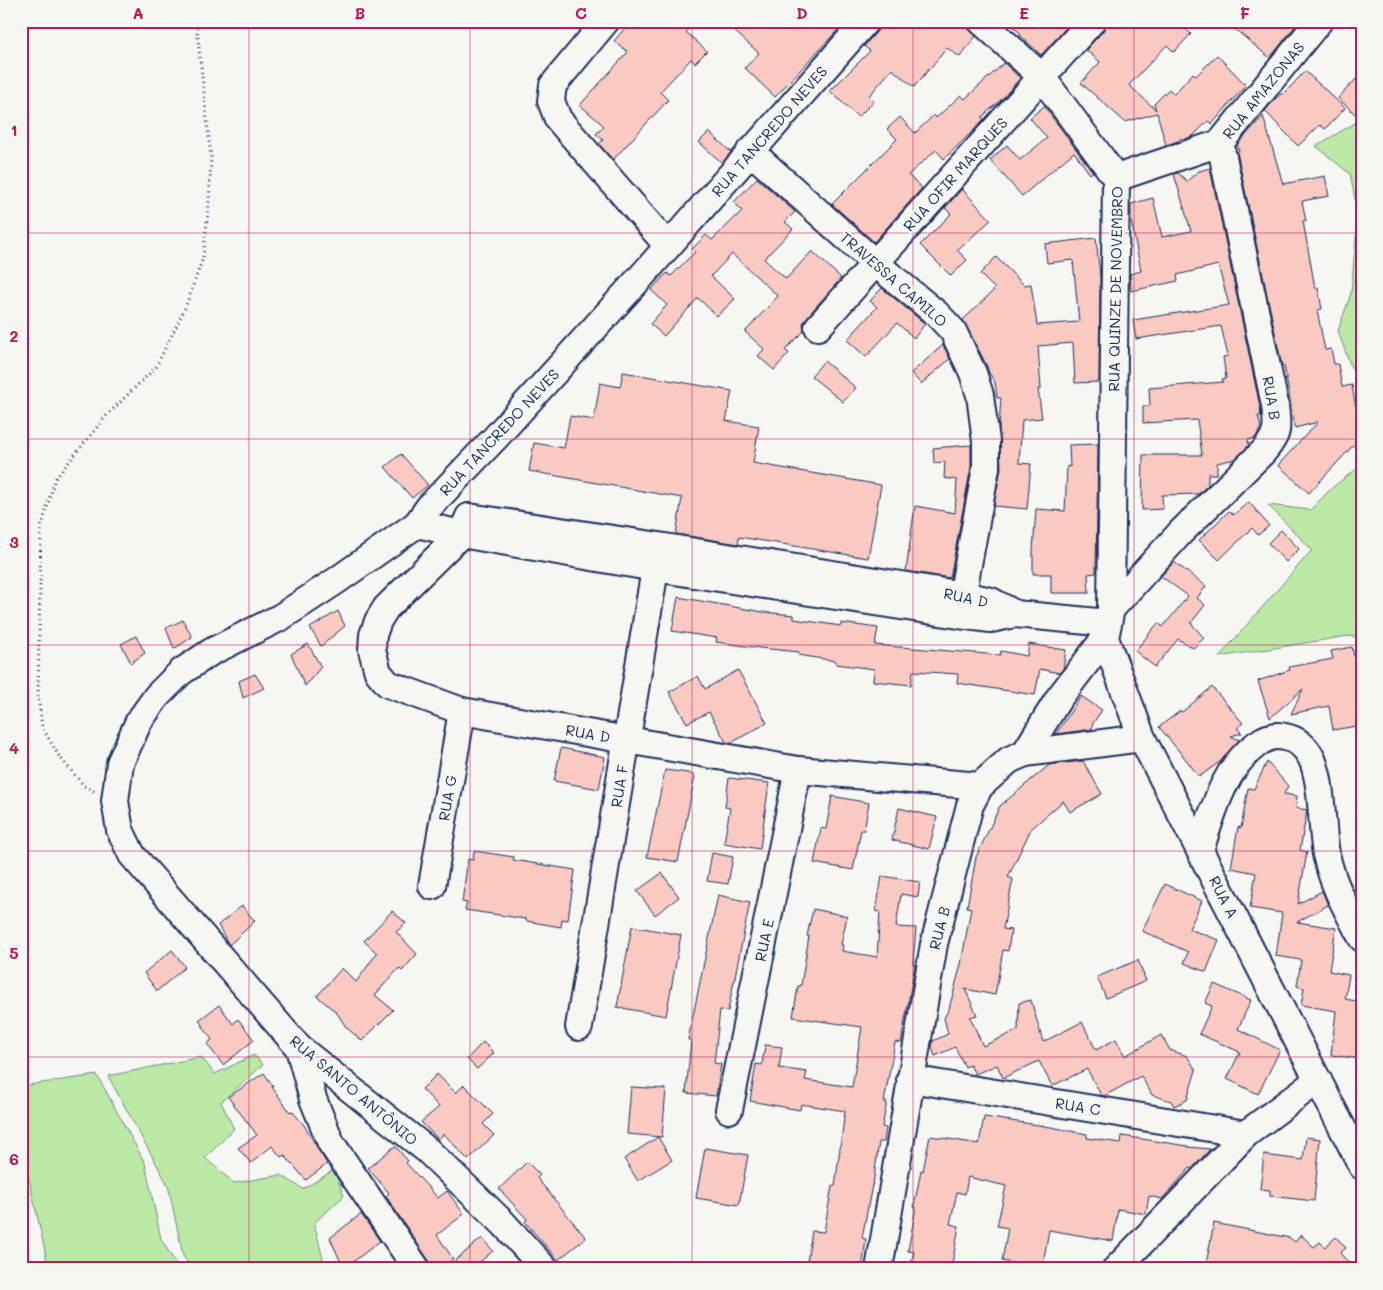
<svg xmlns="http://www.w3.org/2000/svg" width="1383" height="1290" viewBox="0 0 1383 1290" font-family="Mali,sans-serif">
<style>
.green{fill:#bce8a5;stroke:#6c8c82}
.building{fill:#f9c9c2;stroke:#1b2f5e}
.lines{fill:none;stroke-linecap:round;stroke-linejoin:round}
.minor-casing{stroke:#1b2f5e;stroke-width:30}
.path{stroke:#1b2f5e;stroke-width:3;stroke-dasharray:1 4;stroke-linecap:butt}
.minor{stroke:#f6f6f2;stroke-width:26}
.grid{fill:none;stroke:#c2185b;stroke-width:1;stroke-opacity:0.55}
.labels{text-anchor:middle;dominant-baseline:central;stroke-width:5;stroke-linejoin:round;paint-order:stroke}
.street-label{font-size:15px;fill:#1b2f5e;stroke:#f6f6f2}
.neatline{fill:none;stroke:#c2185b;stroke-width:2}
.grid-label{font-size:16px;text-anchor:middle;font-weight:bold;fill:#c2185b}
</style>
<rect width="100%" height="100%" fill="#f6f6f2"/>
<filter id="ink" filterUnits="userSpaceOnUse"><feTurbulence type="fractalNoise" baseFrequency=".02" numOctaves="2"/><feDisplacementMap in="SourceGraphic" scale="10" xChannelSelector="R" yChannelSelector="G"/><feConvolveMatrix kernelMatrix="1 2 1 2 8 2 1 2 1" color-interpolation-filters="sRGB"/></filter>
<g filter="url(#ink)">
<g class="green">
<path d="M1362,119v262l-11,-14 -13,-36 13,-38 7,-79 -8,-40 -34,-28z"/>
<path d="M1362,465v173l-14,-2 -129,21 93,-107 -44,-45 42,5 24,-24z"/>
<path d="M254,1055l9,10 -42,37 13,27 -29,29 29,25 47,-8 22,14 31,-19 10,26 -30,27 9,36 5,10h-136l-9,-13 -15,-71 -60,-109 93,-19 14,17z"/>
<path d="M97,1075l48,88 16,76 18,30h-130l-28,-126v-57z"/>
</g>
<g class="building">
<path d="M631,21h64l-9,11 21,19 -12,12 -4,-4 -31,33 8,8 -55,60 -14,-16 4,-4 -7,-6 8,-8 -24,-21 48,-53 -14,-11z"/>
<path d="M723,21h123l-71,76 -30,-29 14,-15z"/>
<path d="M881,21h85l1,5 9,10 -16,21 -13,-9 -33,39 -22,-18 -23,27 5,5 -16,16 -28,-26 40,-40 -6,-5 14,-16z"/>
<path d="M1008,21h64l-31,34 -21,-20 1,-1z"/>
<path d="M1107,21h70l14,13 -17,18 -7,-7 -38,40 27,25 -2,-6 15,-15 5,5 19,-21 3,3 21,-21 29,30 -34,39 -4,-3 -15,15 -10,4 -2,-2 -3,3 -12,4 -9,-32 -32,9 -44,-39 19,-21 -14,-12 17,-19z"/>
<path d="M1225,21h74l-29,37z"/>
<path d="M1004,63l16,15 -17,20 -21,19 2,2 -8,9 -32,31 -8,-9 -28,25 14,13 -48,54 -42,-38 65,-65 -10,-10 13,-12 15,16 19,-18 2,3 25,-23 4,4z"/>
<path d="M1305,71l40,37 -20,21 -5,-4 -22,21 -33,-35 9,-11 8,-7 1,2z"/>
<path d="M1362,73v33l-7,8 -17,-16z"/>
<path d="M1044,106l49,66 -3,2 -16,-22 -52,44 -32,-36 17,-15 13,15 27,-22 -17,-20z"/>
<path d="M1263,116l20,68 42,-8 4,20 -27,5 4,20h-3l12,67h3l4,21 -5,1 8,40 6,-1 3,15h4l4,23 10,-2 4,23h6v28l-53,57 -31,-28 40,-43 -23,6 -11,-62h-2l-45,-214 2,-1 -2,-6z"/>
<path d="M709,132l22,20 -9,11 -23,-21z"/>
<path d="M1210,168l50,239 1,9h-3l3,12 -6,10 -7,2 1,5 -14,14 -18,4v11h-9v11l-10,9 -36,1 1,14 -21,1 1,-55h59l-5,-35 -54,3v-17h7l-1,-18 74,-6 -1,-3 4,-1 -3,-21 5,-1 -7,-30 -85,13 -3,-19 96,-15 -11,-40 -41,10 1,6 -47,10 -1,-17 11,-3 -10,-51v-16l22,-6 9,39 29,-6 -17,-57 4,-1 9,8 12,-10z"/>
<path d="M757,178l38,34 -10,10 8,7 -29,30 22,20 26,-28 29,27 -34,39 -4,6 1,8 -19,19 4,3 -15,17 -16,-14 6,-7 -19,-17 33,-36 -46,-42 -21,22 24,23 -18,17 -19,-18 -34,38 -14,-12 17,-19 -16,-15 16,-17 4,3 24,-24 -3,-3 14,-14 6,5 30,-29 -8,-9z"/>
<path d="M962,189l29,31 -34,30 10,10 -16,16 -31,-31 31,-31 -6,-6z"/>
<path d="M1096,238l4,38 -1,106 -24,1 -2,-40 -35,3 3,43h-3l4,29 -20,2 -3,43 12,1 -4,45 -33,-3 7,-38 -2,-42 2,-28h-4l-2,-16 -7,-11v-3l-25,-48 32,-31 -15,-15 16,-17 28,28 7,-1 6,41 42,-3 -6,-62 -26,3 -2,-19z"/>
<path d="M882,288l43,36 -11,14 -17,-15 -31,34 -19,-17 30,-33 -7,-6z"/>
<path d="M943,345l7,14 -29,25 -10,-11z"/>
<path d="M824,361l32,27 -13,14 -32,-26z"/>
<path d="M623,372l109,19 -6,30 33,5 -6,37 128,22 -13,73 -129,-21 -1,7 -62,-10 6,-36 -153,-27 5,-28 30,5 6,-32 24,4 6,-37 20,4z"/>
<path d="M1098,444l-2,129 -8,1 1,19h-38v-19h-18v-23l3,-42 29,2 2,-45 3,1 -1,-22z"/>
<path d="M971,445v22l-21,111 -44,-7 9,-65 40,7 2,-33 -13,-2 1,-16 -11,1 -1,-15z"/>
<path d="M401,454l27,31 -16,13 -27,-31z"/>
<path d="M1249,502l20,24 -11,9 -6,-7 -33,32 -20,-20 30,-29 4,4z"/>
<path d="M1281,530l18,19 -13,13 -18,-19z"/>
<path d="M1174,562l32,24 -9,12 8,7 -14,18 13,15 -11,10 -15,-9 -23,28 -20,-16 23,-28 5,4 25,-31 -27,-20z"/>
<path d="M678,597l85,15 31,3v4l47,7v-3l37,5 -3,17 125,10 1,-4 26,5 2,-12 37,6 -3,19 -4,4 -19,-4 -5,26 -78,-12 1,-9 -45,-3 -2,14 -38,-4 1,-12 -38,-5v-3l-38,-6 1,-3 -39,-4 -44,-6 1,-4 -45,-7z"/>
<path d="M338,611l7,15 -24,20 -11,-18z"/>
<path d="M183,620l9,17 -18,12 -8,-21z"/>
<path d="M136,636l9,17 -14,10 -10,-19z"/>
<path d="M308,644l13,23 -16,19 -14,-32z"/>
<path d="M1352,647l2,9 8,-1v70l-29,5 -4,-24 -38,8 12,-25 -33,29 -12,-37 32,-11 -1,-3 44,-8 -2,-8z"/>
<path d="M738,670l29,53 -36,20 -5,-1 -17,-30 -22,11 -18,-31 29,-16 7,13z"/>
<path d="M255,674l9,14 -21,10 -4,-17z"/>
<path d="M1212,687l31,36 -6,5 5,5 -11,3 8,4 -18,21 -22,16 -11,-15 -29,-35 21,-16 2,1z"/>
<path d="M1081,696l21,14 -9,13 -1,6 -36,5z"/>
<path d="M561,748l44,9 -6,32 -45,-8z"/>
<path d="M1083,761l19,33 -32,18 -7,-11 -32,28 -23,48 5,2 -10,50 8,1 -3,21 -5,-1 -8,45 -30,-6 12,26 -7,2 13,29 35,-16 1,-27 12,-3 12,42 39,-20 14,28 20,-11 9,17 36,-21 9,15 17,6 9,14 -9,30 -13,6 -3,-5 -19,-6 -11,-19 -37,20 -3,-1 -14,-26 -35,17 -13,-25 -36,17 -6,-13 -22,9 -5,-9 -5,2 -10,-20 -20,9 -3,-8 1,-7 15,-7 -4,-16 5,-9 12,-45 10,-56 -4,-1 9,-50 24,-51 49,-41z"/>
<path d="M1267,762l21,24 -4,8 13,2 -1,12 11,2 -7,40 7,2 -9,52 24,-13 6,14 -31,17 39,6 -7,43 20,4 -4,24 17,3v57l-31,-4 5,-44 -35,-6 3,-17 -7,-2 4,-26 -25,-4 6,-43 -32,-5 6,-35 -25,-5 7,-41 3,1 7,-40 6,1z"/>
<path d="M665,770l23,3 7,3 -17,86 -31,-5z"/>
<path d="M729,778l40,5 -9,66 -36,-6 6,-35 -5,-1z"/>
<path d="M832,796l37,7 -5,27h-3l-8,40 -39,-7 7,-35 5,1z"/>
<path d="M899,808l38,9 -8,32 -37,-9z"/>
<path d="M474,851l40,6 -1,3 62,10 -7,50 -6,-1 -1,8 -35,-6v-2l-61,-9 2,-7 -5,-1 6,-43 5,1z"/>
<path d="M712,853l21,4 -5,27 -21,-3z"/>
<path d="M662,873l17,24 -24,18 -18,-24z"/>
<path d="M882,876l38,6 -2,15 -17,-3 -5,33 20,1 -3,36h2l-14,79 -6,-1 -11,60h3l-5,25 4,1 -2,14h-5l-6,43h-1l-10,53 4,1 -4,30h-10l-45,-7 5,-31 12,1 8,-46h3l10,-75 -44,-7 -1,6 -50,-9 6,-37 6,1 3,-20 17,2 -3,21 28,4 -2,8 47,7 10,-60 -69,-10 5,-31h3l8,-50h-2l6,-27 34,7 -6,29h2l-1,6 35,6 3,-45 -4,-1z"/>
<path d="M1165,884l37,17 -13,28 30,11 -13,32 -22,-9 4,-11 -46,-21z"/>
<path d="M718,895l32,7 -22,109 -8,-1 -6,53 7,1 -5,32 -30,-3 5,-53h-3z"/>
<path d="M242,906l13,15 -26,24 -11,-20z"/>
<path d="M392,911l14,12 -10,9 21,22 -15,17 -3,-3 -24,27 18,15 -31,31 -16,-14 -9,-14 -20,-17 25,-28 14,14 21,-29 -13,-12z"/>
<path d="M632,926l49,9 -15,81 -49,-9z"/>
<path d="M172,950l13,17 -28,24 -13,-18z"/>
<path d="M1138,960l8,21 -40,17 -9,-21z"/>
<path d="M1214,984l37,16 -13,29 42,21 -22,44 -31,-15 13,-27 -41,-18 13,-28 -7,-3z"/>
<path d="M219,1005l14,19 5,-5 16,21 -31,25 -16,-21 5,-4 -13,-20z"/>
<path d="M483,1042l11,11 -17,16 -10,-10z"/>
<path d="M264,1073l9,13 -1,1 18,25 2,-1 12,14 23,39 -21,16 -22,-25 -3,2 -9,-11 -21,17 -13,-15 19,-13 -29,-38z"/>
<path d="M437,1074l19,19 8,-8 29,29 -10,10 11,11 -26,25 -24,-26 -6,5 -17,-17 18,-15 -17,-18z"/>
<path d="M631,1087l35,2 -4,48 -35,-3z"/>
<path d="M984,1117l67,10 36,7v4l34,5 1,-7 66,10v1l22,2 -18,20 -2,-1 -28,31 -13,-3 -3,18 -28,-5 -5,32 -64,-11 -7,39 -40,-8 6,-33 -11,-2 9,-40 -38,-9 -3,17 -8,-2 -7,32 9,2 -8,43h-41l4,-17 -6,-1 8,-44h-2l7,-37 2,1 7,-35 49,8z"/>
<path d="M658,1137l14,23 -34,21 -14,-22z"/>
<path d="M1306,1137l14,2 -6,62 -44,-5v-6l-10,-1 4,-34 39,5z"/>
<path d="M395,1146l13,15 -2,2 32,35 9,-7 17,23 -27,21 16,24 -14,10h-7l-3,-8 -43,-65 3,-3 -21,-25z"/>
<path d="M705,1148l43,7 -9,50 -43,-7z"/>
<path d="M527,1162l13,13 -3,3 49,60 -28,22 -33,-38 2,-3 -28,-30z"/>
<path d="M361,1214l19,27 -36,28 -14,-31z"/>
<path d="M1214,1223l76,15 5,4 6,-7 13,12 6,-5 5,5 11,-10 10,11 -6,5 14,16h-25l-6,-6 -6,6h-112z"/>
<path d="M482,1238l11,13 -22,18h-26z"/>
</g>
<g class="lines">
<defs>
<g id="minor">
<path d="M606,21l-53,64 -2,16 7,18 110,127"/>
<path d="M981,21l61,56 74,101 -5,431"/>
<path d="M1220,143l55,262c2,24 5,26 -11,46l-83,81 -70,77 -6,29 37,100 220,428"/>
<path d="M750,151l125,112 62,51 16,17 20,42 7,22 6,46v27l-27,145"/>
<path d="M1116,178l104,-35 99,-122"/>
<path d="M818,327l274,-306"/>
<path d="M469,517l-8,17 -75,74 -8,13 -5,14 -1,15 6,22 10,12 74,27 336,59 182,16"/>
<path d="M469,517l190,29 304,49 28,6 24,13"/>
<path d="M417,524l44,10 194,34 304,47 32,4 24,-5 93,9"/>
<path d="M1025,753l117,-15"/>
<path d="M1200,850c13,-38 23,-81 57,-106 8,-6 17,-10 28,-7 11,2 20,9 26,20 12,24 10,69 15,97 7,32 21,56 36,84"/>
<path d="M432,886l30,-175"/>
<path d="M579,1027l79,-476"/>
<path d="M299,1048l14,51 18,44 86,126"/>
<path d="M910,1079l336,55"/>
<path d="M729,1110l69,-340"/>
<path d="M545,1269l-42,-46 -76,-73 -128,-102 -167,-193 -12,-25 -5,-29 5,-38 19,-42 18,-25 24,-24 30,-20 70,-35 55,-36 81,-57 12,-17 67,-70 152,-168 218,-248"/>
<path d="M879,1269l55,-325 36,-139 10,-19 29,-26 16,-7 34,-55 46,-60"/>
<path d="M1116,1269l130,-135 72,-54"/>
</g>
</defs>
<use href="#minor" class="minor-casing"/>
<path class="path" d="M94,791l-10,-5 -25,-30 -17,-29 -4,-32 3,-167 14,-49 52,-64 49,-48 29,-59 18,-50 6,-55 2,-46 -15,-136"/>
<use href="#minor" class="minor"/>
</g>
</g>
<path class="grid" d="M249,21v1248M470,21v1248M692,21v1248M913,21v1248M1134,21v1248M21,233h1341M21,439h1341M21,645h1341M21,851h1341M21,1057h1341"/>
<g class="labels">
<g class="street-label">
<text transform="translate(1263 90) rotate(-51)">RUA AMAZONAS</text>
<text transform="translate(769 131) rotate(-49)">RUA TANCREDO NEVES</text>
<text transform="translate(955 174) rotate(-48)">RUA OFIR MARQUES</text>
<text transform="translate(894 279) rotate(41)">TRAVESSA CAMILO</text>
<text transform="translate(1115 289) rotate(-89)">RUA QUINZE DE NOVEMBRO</text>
<text transform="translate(1272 398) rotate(80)">RUA B</text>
<text transform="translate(499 432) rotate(-47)">RUA TANCREDO NEVES</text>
<text transform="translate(966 597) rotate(12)">RUA D</text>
<text transform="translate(588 733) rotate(10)">RUA D</text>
<text transform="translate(619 786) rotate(-81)">RUA F</text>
<text transform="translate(447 798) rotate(-80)">RUA G</text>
<text transform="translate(1224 897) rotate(63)">RUA A</text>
<text transform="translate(939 928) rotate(-76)">RUA B</text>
<text transform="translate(764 940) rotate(-78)">RUA E</text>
<text transform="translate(354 1090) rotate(40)">RUA SANTO ANTÔNIO</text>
<text transform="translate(1078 1106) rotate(9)">RUA C</text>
</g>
</g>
<rect width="1383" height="1290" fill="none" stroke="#f6f6f2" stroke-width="55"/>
<rect x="28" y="28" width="1328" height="1234" class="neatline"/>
<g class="grid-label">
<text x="138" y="19">A</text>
<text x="360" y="19">B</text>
<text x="581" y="19">C</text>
<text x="802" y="19">D</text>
<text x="1024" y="19">E</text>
<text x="1245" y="19">F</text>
<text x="14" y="136">1</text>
<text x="14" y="342">2</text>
<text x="14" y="548">3</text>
<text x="14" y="754">4</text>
<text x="14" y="959">5</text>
<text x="14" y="1165">6</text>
</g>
</svg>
